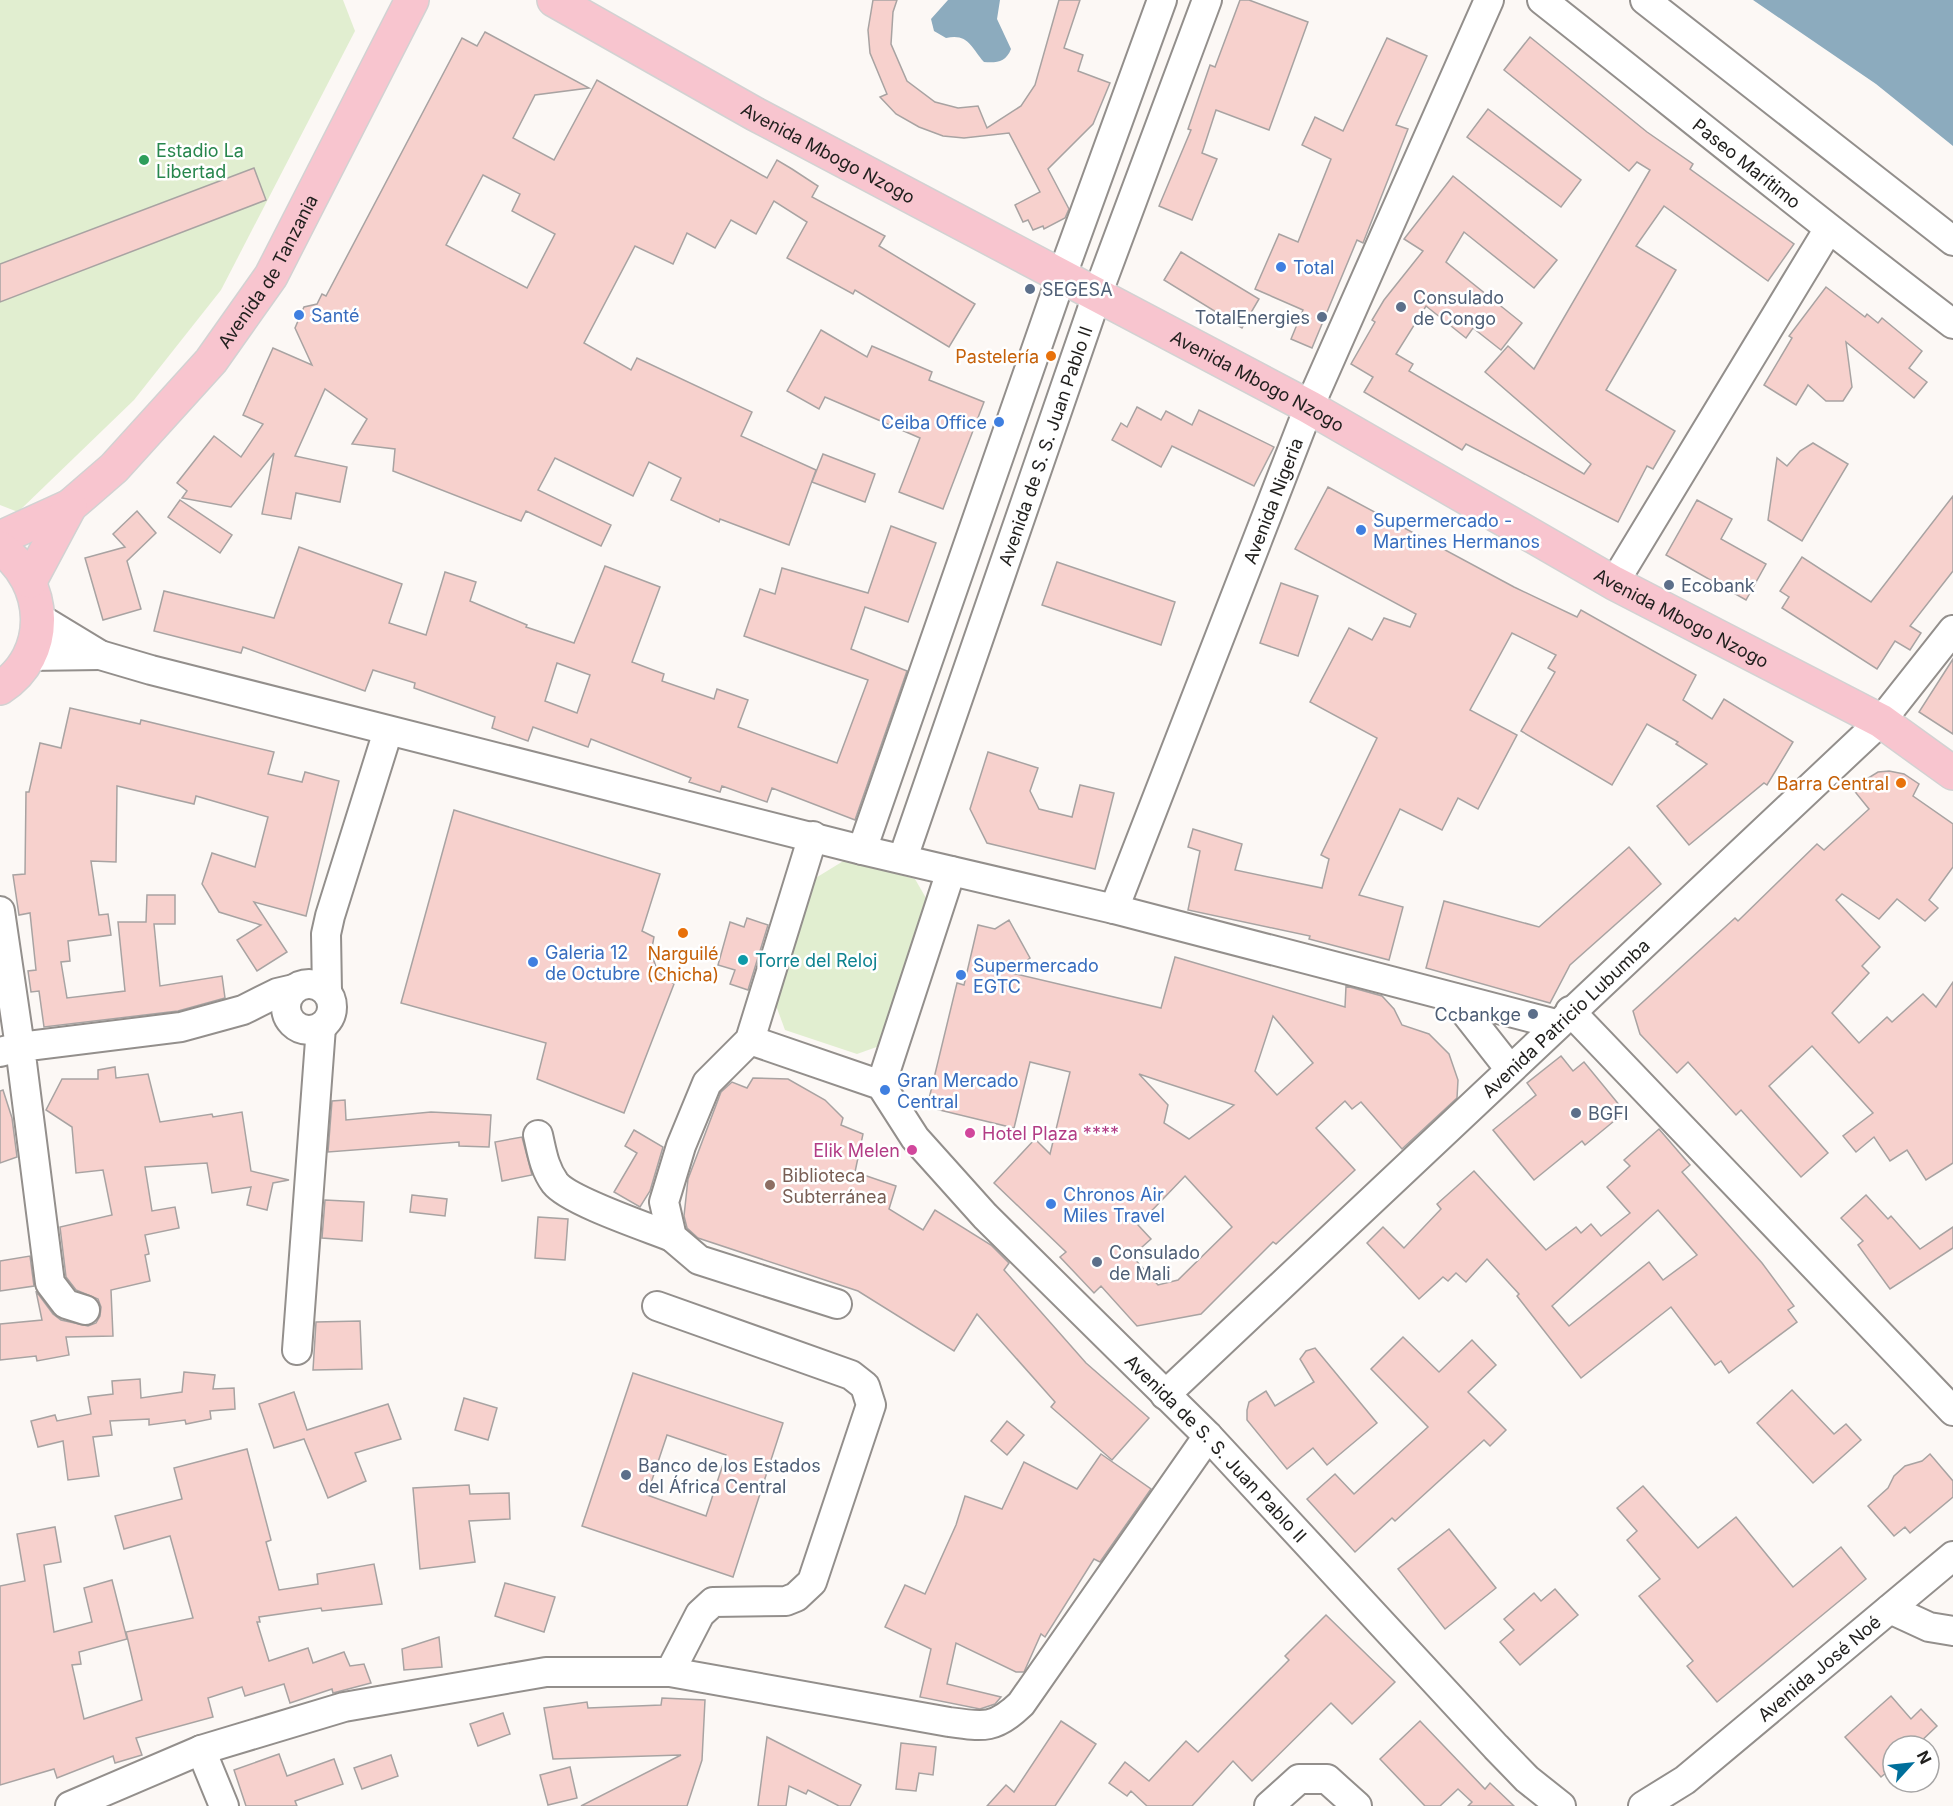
<svg xmlns="http://www.w3.org/2000/svg" width="1953" height="1806" viewBox="0 0 1953 1806" font-family="Inter,sans-serif">
<style>
.green{fill:#e1eed0}
.water{fill:#8cabbe}
.building{fill:#f7d1cd;stroke:#a8a3a2;stroke-width:1.5;fill-rule:evenodd}
.lines{fill:none;stroke-linecap:round;stroke-linejoin:round}
.minor-casing{stroke:#938f8c;stroke-width:32}
.major-casing{stroke:#d2d2d2;stroke-width:36}
.minor{stroke:#fff;stroke-width:28}
.major{stroke:#f8c5cf;stroke-width:33}
.leisure-dot{fill:#2e9e5b;stroke:#fff;stroke-width:2}
.shop-dot{fill:#3f7fe0;stroke:#fff;stroke-width:2}
.service-dot{fill:#5c6f8a;stroke:#fff;stroke-width:2}
.food-dot{fill:#e8710a;stroke:#fff;stroke-width:2}
.culture-dot{fill:#0f9aa8;stroke:#fff;stroke-width:2}
.hotel-dot{fill:#d1479c;stroke:#fff;stroke-width:2}
.education-dot{fill:#8d6e63;stroke:#fff;stroke-width:2}
.labels{text-anchor:middle;dominant-baseline:central;stroke-width:5;stroke-linejoin:round;paint-order:stroke}
.leisure-label{font-size:18px;fill:#27864d;stroke:#fff;text-anchor:start}
.street-label{font-size:18px;fill:#201f1d;stroke:#fff}
.shop-label{font-size:18px;fill:#366cbe;stroke:#fff;text-anchor:start}
.service-label{font-size:18px;fill:#4e5e75;stroke:#fff;text-anchor:start}
.food-label{font-size:18px;fill:#c56008;stroke:#fff;text-anchor:end}
.culture-label{font-size:18px;fill:#0d838f;stroke:#fff;text-anchor:start}
.hotel-label{font-size:18px;fill:#b23c85;stroke:#fff;text-anchor:start}
.education-label{font-size:18px;fill:#785e54;stroke:#fff;text-anchor:start}
</style>
<rect width="100%" height="100%" fill="#fcf8f5"/>
<g class="green">
<path d="M0,0h343l12,31 -134,259 -87,110 -116,112 -18,-7z"/>
<path d="M845,860l70,19 15,26 -45,139 -28,10 -72,-24 -11,-30 40,-121z"/>
</g>
<g class="water">
<path d="M948,0h52l-3,19 14,30c-5,13 -14,14 -27,13 -13,-15 -16,-29 -38,-24l-12,-7 -3,-12z"/>
<path d="M1753,0h200v146l-77,-62z"/>
</g>
<g class="building">
<path d="M873,0h24l-4,12 -2,32 16,37 28,21 23,6 20,-2 9,22 34,-22 14,-21 24,-85h21l-16,48 19,7 -5,16 32,12 -17,41 -45,45 21,40 -4,9 -21,11 -1,-3 -10,4 -5,-10 -5,2 -8,-17 25,-13 -31,-59 -45,5 -21,-2 -24,-9 -23,-13 -16,-17 7,-3 -17,-41 -2,-23z"/>
<path d="M1240,0h9l59,22 -39,108 -53,-20 -14,43 15,6 -25,61 -33,-14 32,-76 -3,-1 22,-64 5,2z"/>
<path d="M485,32l104,56 -54,7 -22,43 41,22 43,-80 170,98 10,-18 15,9 26,17 -6,11 73,39 -6,10 96,58 -26,43 -94,-57 -2,4 -66,-36 20,-36 -33,-21 -18,33 -25,-14 -16,28 -28,-15 -14,31 -38,-18 -51,97 47,27 6,-12 115,54 -11,24 75,34 -27,75 -69,-26 -1,3 -48,-22 10,-22 -32,-16 -16,34 -78,-38 -17,32 73,35 -10,21 -75,-35 -5,10 -128,-50 2,-22 -43,-5 15,-25 -42,-30 -30,67 52,11 -7,35 -44,-9 -5,26 -29,-5 12,-61 -43,54 -49,-9 5,-7 -10,-8 37,-47 27,21 22,-33 -20,-9 30,-67 39,17 -17,-37 9,-21 13,-3 5,-10 4,2 136,-258 15,8zM483,175l37,19 -8,17 43,23 -28,54 -81,-43z"/>
<path d="M1530,37l117,95 46,32 -3,5 104,75 -26,37 -104,-75 -28,40 40,24 -70,120 69,41 -22,38 -6,-3 -29,56 -152,-78 -4,6 -98,-58 9,-15 -22,-13 24,-42 -3,-2 12,-20 39,-49 -19,-12 49,-63 104,84 -23,28 -70,-56 -18,30 76,61 -21,27 -28,-22 -7,10 -40,-32 -30,48 17,10 -4,7 175,103 7,-10 -106,-92 23,-26 26,23 116,-199 -13,-8 -8,9 -125,-101z"/>
<path d="M1387,38l40,18 -31,69 12,4 -45,114 -6,-3 -45,108 -21,-9 12,-29 -48,-21 24,-55 19,8 33,-83 -29,-14 13,-28 28,14z"/>
<path d="M1488,109l93,71 -20,27 -94,-70z"/>
<path d="M254,168l12,32 -266,102v-38z"/>
<path d="M1181,252l78,47 -17,29 -78,-48z"/>
<path d="M1826,287l39,30 2,-3 11,9 4,-5 40,33 -13,17 18,14 -13,16 -68,-56 6,45 -9,14h-17l-18,-16 -12,20 -32,-20 28,-47 -3,-2z"/>
<path d="M821,330l46,27 5,-11 60,26 -3,8 55,22 -41,107 -44,-17 21,-54 -95,-41 -6,12 -32,-18z"/>
<path d="M1137,407l24,13 5,-9 26,14 7,-15 75,37 -20,39 -82,-40 -11,21 -49,-27 9,-17 6,4z"/>
<path d="M1813,443l35,21 -46,77 -34,-21 9,-62 10,8 13,-15z"/>
<path d="M823,454l52,20 -10,28 -53,-20z"/>
<path d="M1328,487l186,100 63,30 4,-7 115,65 -13,25 29,19 12,-20 69,43 -26,43 -3,-2 -75,62 -32,-39 50,-42 -31,-20 2,-2 -31,-18 -35,61 -91,-54 34,-59 -7,-4 8,-13 -44,-22 -42,77 47,25 -39,74 -20,-11 -16,32 -42,-21 -41,86 44,12 -14,53 -80,-21 1,-3 -122,-26 12,-59 -12,-4 5,-18 49,15 -7,26 87,18 7,-29 -8,-4 56,-117 -67,-36 39,-74 23,12 12,-22 26,9 6,-13 -121,-65z"/>
<path d="M1953,496v75l-43,55 11,7 -11,17 -15,-9 -18,28 -95,-61 7,-11 -9,-6 22,-34 69,45z"/>
<path d="M180,500l52,35 -12,18 -52,-36z"/>
<path d="M1697,500l35,19 -11,20 45,25 -20,36 -80,-45z"/>
<path d="M137,511l19,22 -29,28 14,48 -38,11 -18,-62 40,-11 -12,-13z"/>
<path d="M891,526l45,17 -28,79 -43,-15 -14,42 56,22 -52,149 -83,-32 -5,14 -45,-16 -2,6 -31,-10 2,-4 -100,-39 -3,8 -55,-20 -5,14 -36,-13 3,-11 -81,-29 1,-5 -42,-13 -8,21 -122,-44 -2,6 -87,-22 10,-40 110,27 25,-71 103,37 -13,39 37,12 19,-63 31,10 -6,19 57,24 -1,2 48,16 31,-77 55,21 -28,75 32,12 -2,7 52,18 3,-10 31,11 -10,27 99,36 31,-83 -124,-44 16,-47 15,5 7,-26 86,25zM557,663l33,12 -13,38 -32,-12z"/>
<path d="M1057,562l118,40 -14,43 -119,-40z"/>
<path d="M1281,583l37,13 -20,60 -38,-13z"/>
<path d="M1953,659v75l-34,-22z"/>
<path d="M70,708l70,16 1,-4 133,32 -6,22 34,8 3,-10 34,9 -33,135 -52,-14 33,50 -30,19 -20,-31 24,-15 -42,-13 -17,-28 10,-31 43,14 13,-50 -72,-21 -2,8 -77,-18 -1,76 -25,-1 8,54 9,-1 3,21 -43,6 2,20 -9,1 6,36 58,-7 -7,-69h28l1,-27h28v29h-21l6,62 62,-10 3,22 -47,13 -134,16 -5,-36 -8,1 -3,-21 8,-1 -6,-57 -11,2 -6,-40 12,-1 1,-82h3l11,-49 21,5z"/>
<path d="M988,752l50,16 -8,23 9,18 33,8 8,-32 34,8 -19,76 -108,-26 -17,-34z"/>
<path d="M1889,771l15,3 15,10 -6,12 40,28v43l-24,33 9,8 -13,13 -28,-22 -18,20 -37,-25 -6,6 44,47 -18,19 7,7 -37,40 27,30 28,-26 5,5 31,-28 13,13 17,-25v181l-27,17 -19,-30 -17,11 -16,-24 -18,15 -13,-16 30,-23 -61,-67 -43,40 59,67 -27,24 -60,-67 -5,5 -48,-53 -11,11 -37,-39 -7,-23 102,-93 3,3 79,-77 7,6 45,-41 -17,-21 26,-16z"/>
<path d="M454,810l206,64 -18,57 12,6 -3,16 7,19 16,12 -50,129 -87,-34 9,-36 -145,-40z"/>
<path d="M1629,847l32,37 -91,81 -20,38 -124,-35 18,-67 95,26z"/>
<path d="M747,918l21,7 -20,65 -18,-6 5,-14 -17,-5 12,-43 14,5z"/>
<path d="M1009,920l21,38 -18,15 149,35 14,-51 170,50 1,-21 36,10 12,13 8,16 27,9 20,20 9,26 -1,18 -55,51 -41,-47 -9,7 -7,-8 -29,27 39,42 -79,74 -3,-2 -72,72 -64,12 -36,-40 -7,7 -34,-36 6,-5 -72,-69 41,-44 15,15 20,-82 -40,-10 -16,66 -87,-21 30,-124 7,2 14,-60 17,4zM1273,1016l40,47 -36,32 -22,-24zM1139,1074l24,8 71,23 -45,34 -25,-16 4,-18zM1185,1176l47,51 -54,53 -20,5 -26,-29 19,-17 -13,-14z"/>
<path d="M1561,1056l12,15 11,-9 41,50 -40,33 -3,-4 -48,39 -41,-50 43,-35 -9,-12z"/>
<path d="M115,1067l1,11 32,-4 12,48 52,-8 1,3 29,-5 9,59 38,9 -16,3 -6,27 -20,-5 4,-18 -39,6 -5,-30 -62,4 7,44 23,-4 4,21 -34,7 4,19 -4,1 5,26 -39,9 2,46 -47,1 3,18 -32,6 -1,-5 -36,4v-36l42,-4 -6,-29 17,23 8,6 27,6 8,-3 4,-7 1,-9 -3,-8 -22,-9 -10,-13 -6,-50 52,-12 -9,-45 -27,3 -4,-46 -26,-17 16,-31h36v-9z"/>
<path d="M753,1078l35,1 37,21 18,18 -2,7 22,9 -8,38 41,14 -7,23 34,21 12,-20 56,35 18,18 -5,7 82,93 63,55 -37,42 -61,-53 4,-5 -78,-88 -23,37 -96,-60 -160,-53 -11,-10 -3,-12 4,-37 33,-87 11,-10 15,6z"/>
<path d="M3,1090l9,28 5,39 -17,6v-72z"/>
<path d="M345,1100l1,20 85,-8 60,3 -2,32 -30,-1v-4l-131,10 4,-51z"/>
<path d="M1659,1129l31,36 -8,7 80,91 32,43 -6,4 9,12 -68,51 -8,-12 -6,4 -44,-58 -90,71 -64,-82 2,-2 -32,-35 -21,23 -10,-9 -8,8 -5,-4 -24,22 -52,-56 16,-16 21,21 37,-39 -4,-5 37,-33 72,79 30,-23 5,6 10,-9 10,12 29,-23 -23,-26 23,-21 -6,-6zM1658,1210l39,45 -34,25 -14,-18 -80,64 -17,-20z"/>
<path d="M634,1130l29,17 -13,44 -10,16 -26,-15 23,-39 -12,-7z"/>
<path d="M522,1137l10,38 -30,6 -7,-39z"/>
<path d="M412,1195l35,4 -2,17 -35,-4z"/>
<path d="M1866,1195l22,24 3,-3 29,33 33,-22v21l-63,41 -32,-44 5,-4 -22,-23z"/>
<path d="M325,1200l39,2 -2,39 -40,-3z"/>
<path d="M538,1217l30,2 -3,41 -30,-2z"/>
<path d="M30,1256l4,30 -34,5v-30z"/>
<path d="M360,1321l2,48 -49,1 3,-48z"/>
<path d="M1403,1337l36,35 33,-32 24,25 -28,27 38,38 -16,16 -6,-6 -89,81 -3,-3 -37,34 -48,-53 28,-25 19,20 74,-67 -57,-58z"/>
<path d="M1315,1348l62,75 -50,42 -14,-17 -26,21 -40,-49v-10l2,-8 17,-11 9,15 39,-24 -14,-23 6,-8z"/>
<path d="M184,1372l31,3 -2,14 21,-1 1,21 -25,2 1,8 -25,5 -1,-4 -36,5v-6l-39,2 2,14 -19,2 6,39 -31,4 -5,-39 -25,6 -7,-26 24,-6 2,6 34,-7 -3,-17 25,-3 -1,-13 28,-2 1,19 41,-6z"/>
<path d="M633,1373l150,50 -50,154 -151,-51zM667,1435l59,20 -20,61 -59,-21z"/>
<path d="M1792,1390l42,44 12,-10 15,16 -48,43 -56,-60z"/>
<path d="M294,1392l13,38 81,-26 13,35 -46,14 11,28 -38,17 -24,-59 -30,9 -15,-44z"/>
<path d="M464,1398l33,10 -9,32 -33,-10z"/>
<path d="M1007,1421l17,14 -17,20 -16,-14z"/>
<path d="M247,1449l24,91 -5,2 13,48 39,-6 -1,-10 57,-10 8,40 -60,7 -1,-3 -62,9 1,5h-3l12,39 39,-13 5,15 31,-11 6,14 14,-2 7,19 -38,10 -1,-4 -42,14 -6,-19 -39,12 -3,-9 -34,11 5,19 -77,21 6,17 -27,8 -2,-7 -56,22 -3,-9 -54,16v-199l25,-5 -8,-47 38,-7 6,35 -17,3 10,67 38,-10 -8,-34 28,-8 15,59 -48,13 2,12 -9,1 12,54 58,-19 -16,-68 67,-14 -23,-82 -46,13 -9,-33 67,-17 -8,-31z"/>
<path d="M1101,1454l50,35 -51,73 -6,-3 -49,78 -4,-3 -17,38h-8l-60,-29 -9,41 54,13 -6,7 -15,5 -60,-12 11,-48 -46,-22 20,-42 20,9 31,-69 9,-29 37,13 22,-47 53,27z"/>
<path d="M1930,1454l23,27v16l-43,36 -5,-6 -11,9 -26,-30 20,-18 6,-12 11,-10 17,-5z"/>
<path d="M469,1485l1,9 39,-1 1,26 -41,2 6,41 -55,7 -7,-81z"/>
<path d="M1643,1486l55,62 38,-31 57,70 48,-40 25,32 -149,123 -30,-36 6,-5 -54,-65 21,-17 -33,-39 10,-9 -20,-23z"/>
<path d="M1449,1529l47,59 -51,41 -47,-60z"/>
<path d="M505,1583l50,14 -11,35 -49,-16z"/>
<path d="M1555,1589l23,26 -58,50 -20,-23 14,-12 -10,-11 30,-26 7,8z"/>
<path d="M1326,1615l69,67 -43,42 -21,-21 -79,78 -19,-20 -41,45h-45l-16,-15 -4,5 -18,-13 16,-21 24,19 37,-40 12,11 91,-92 -4,-4z"/>
<path d="M439,1637l3,30 -38,3 -2,-21z"/>
<path d="M1891,1696l20,23 10,-10 16,17 -21,20h-23v21l-12,10 -36,-40z"/>
<path d="M662,1698l43,2 -3,60 -15,46h-106l100,-51 -128,4 -9,-51 43,-6 1,6 73,-3z"/>
<path d="M503,1713l7,21 -32,12 -8,-22z"/>
<path d="M1061,1721l35,23 -41,62h-68l19,-21 8,7z"/>
<path d="M1420,1721l65,68 5,-6 24,23h-46l4,-4 -14,-13 -18,17h-15l-45,-47z"/>
<path d="M767,1737l94,48 -11,21h-11l-31,-16 -2,4 -17,-8 -3,20h-28z"/>
<path d="M901,1743l35,4 -3,28 -14,-2 -3,18 -20,-2z"/>
<path d="M279,1754l8,22 47,-17 9,25 -48,17 2,5h-51l-12,-36z"/>
<path d="M391,1755l7,21 -36,13 -8,-21z"/>
<path d="M570,1767l7,31 -29,7 -8,-30z"/>
</g>
<g class="lines">
<defs>
<g id="minor">
<path id="s1" d="M1542,0c137,108 272,219 411,324"/>
<path d="M1645,0l308,241"/>
<path d="M1614,583l214,-353"/>
<path d="M39,618l61,37 51,15 711,180 252,59 442,115"/>
<path d="M29,656l71,-1"/>
<path d="M813,836l-63,204 -43,43 -26,63 -17,56 8,35 27,23 138,44"/>
<path d="M862,850l199,-572 101,-278"/>
<path id="s2" d="M903,858l194,-563 110,-295"/>
<path id="s3" d="M1114,909l195,-502 180,-407"/>
<path d="M0,911l20,136 -20,5"/>
<circle cx="309" cy="1007" r="23"/>
<path d="M327,992l-1,-58 4,-18 58,-185"/>
<path d="M1454,998l55,70"/>
<path d="M1570,1011l383,400"/>
<path id="s4" d="M750,1040l131,45 34,53 70,78 223,220 288,311 31,32 34,27"/>
<path d="M881,1085l70,-214"/>
<path d="M538,1135c4,17 6,33 17,48 14,18 92,44 117,54"/>
<path d="M657,1306l194,69 14,11 6,19 -59,177 -16,15 -10,4 -73,1 -13,12 -30,58"/>
<path d="M85,1310l-19,-6 -16,-21 -30,-236 161,-20 62,-17 34,-17 17,-4"/>
<path d="M297,1350l24,-323"/>
<path id="s5" d="M1165,1395l716,-674 72,-91"/>
<path d="M1890,1609l39,18 24,4"/>
<path d="M201,1750l23,56"/>
<path d="M70,1806l131,-56 143,-43 202,-35h124l279,50c35,5 46,7 72,-18l187,-268"/>
<path d="M1269,1806l30,-27h28l30,27"/>
<path id="s6" d="M1643,1806l42,-26 268,-224"/>
</g>
<g id="major">
<path id="s7" d="M554,0l201,114 554,293 305,176 267,138 72,52"/>
<path id="s8" d="M0,538l70,-32 44,-38 97,-107 60,-85 141,-276"/>
<path d="M0,548c48,34 52,107 0,140"/>
<path d="M30,581l40,-75"/>
</g>
</defs>
<use href="#minor" class="minor-casing"/>
<use href="#major" class="major-casing"/>
<use href="#minor" class="minor"/>
<use href="#major" class="major"/>
</g>
<circle class="leisure-dot" cx="144" cy="160" r="6"/>
<g class="shop-dot">
<circle cx="1281" cy="267" r="6"/>
<circle cx="299" cy="315" r="6"/>
<circle cx="999" cy="422" r="6"/>
<circle cx="1361" cy="530" r="6"/>
<circle cx="533" cy="962" r="6"/>
<circle cx="961" cy="975" r="6"/>
<circle cx="885" cy="1090" r="6"/>
<circle cx="1051" cy="1204" r="6"/>
</g>
<g class="service-dot">
<circle cx="1030" cy="289" r="6"/>
<circle cx="1401" cy="307" r="6"/>
<circle cx="1322" cy="317" r="6"/>
<circle cx="1669" cy="585" r="6"/>
<circle cx="1533" cy="1014" r="6"/>
<circle cx="1576" cy="1113" r="6"/>
<circle cx="1097" cy="1262" r="6"/>
<circle cx="626" cy="1475" r="6"/>
</g>
<g class="food-dot">
<circle cx="1051" cy="356" r="6"/>
<circle cx="1901" cy="783" r="6"/>
<circle cx="683" cy="933" r="6"/>
</g>
<circle class="culture-dot" cx="743" cy="960" r="6"/>
<g class="hotel-dot">
<circle cx="970" cy="1133" r="6"/>
<circle cx="912" cy="1150" r="6"/>
</g>
<circle class="education-dot" cx="770" cy="1185" r="6"/>
<g class="labels">
<g class="leisure-label">
<text x="156" y="150">Estadio La<tspan x="156" dy="21">Libertad</tspan></text>
</g>
<g class="street-label">
<text stroke="none"><textPath href="#s7" startOffset="314">Avenida Mbogo Nzogo</textPath></text>
<text stroke="none"><textPath href="#s1" startOffset="262">Paseo Marítimo</textPath></text>
<text stroke="none"><textPath href="#s8" startOffset="386">Avenida de Tanzania</textPath></text>
<text stroke="none"><textPath href="#s7" startOffset="800">Avenida Mbogo Nzogo</textPath></text>
<text stroke="none"><textPath href="#s2" startOffset="436">Avenida de S. S. Juan Pablo II</textPath></text>
<text stroke="none"><textPath href="#s3" startOffset="438">Avenida Nigeria</textPath></text>
<text stroke="none"><textPath href="#s7" startOffset="1286">Avenida Mbogo Nzogo</textPath></text>
<text stroke="none"><textPath href="#s5" startOffset="550">Avenida Patricio Lubumba</textPath></text>
<text stroke="none"><textPath href="#s4" startOffset="634">Avenida de S. S. Juan Pablo II</textPath></text>
<text stroke="none"><textPath href="#s6" startOffset="224">Avenida José Noé</textPath></text>
</g>
<g class="shop-label">
<text x="1293" y="267">Total</text>
<text x="311" y="315">Santé</text>
<text x="987" y="422" text-anchor="end">Ceiba Office</text>
<text x="1373" y="520">Supermercado -<tspan x="1373" dy="21">Martines Hermanos</tspan></text>
<text x="545" y="952">Galeria 12<tspan x="545" dy="21">de Octubre</tspan></text>
<text x="973" y="965">Supermercado<tspan x="973" dy="21">EGTC</tspan></text>
<text x="897" y="1080">Gran Mercado<tspan x="897" dy="21">Central</tspan></text>
<text x="1063" y="1194">Chronos Air<tspan x="1063" dy="21">Miles Travel</tspan></text>
</g>
<g class="service-label">
<text x="1042" y="289">SEGESA</text>
<text x="1413" y="297">Consulado<tspan x="1413" dy="21">de Congo</tspan></text>
<text x="1310" y="317" text-anchor="end">TotalEnergies</text>
<text x="1681" y="585">Ecobank</text>
<text x="1521" y="1014" text-anchor="end">Ccbankge</text>
<text x="1588" y="1113">BGFI</text>
<text x="1109" y="1252">Consulado<tspan x="1109" dy="21">de Mali</tspan></text>
<text x="638" y="1465">Banco de los Estados<tspan x="638" dy="21">del África Central</tspan></text>
</g>
<g class="food-label">
<text x="1039" y="356">Pastelería</text>
<text x="1889" y="783">Barra Central</text>
<text x="683" y="953" text-anchor="middle">Narguilé<tspan x="683" dy="21">(Chicha)</tspan></text>
</g>
<g class="culture-label">
<text x="755" y="960">Torre del Reloj</text>
</g>
<g class="hotel-label">
<text x="982" y="1133">Hotel Plaza ****</text>
<text x="900" y="1150" text-anchor="end">Elik Melen</text>
</g>
<g class="education-label">
<text x="782" y="1175">Biblioteca<tspan x="782" dy="21">Subterránea</tspan></text>
</g>
</g>
<g transform="translate(1911 1764) rotate(63)"><circle r="28" fill="#ffffff" stroke="#a6a5a5" stroke-width="1.5"/>
<path d="M0-4.5L10 22L0 15L-10 22Z" fill="#006f9b"/>
<text y="-9" font-size="16" font-weight="bold" text-anchor="middle" fill="#201f1d">N</text>
</g>
</svg>
